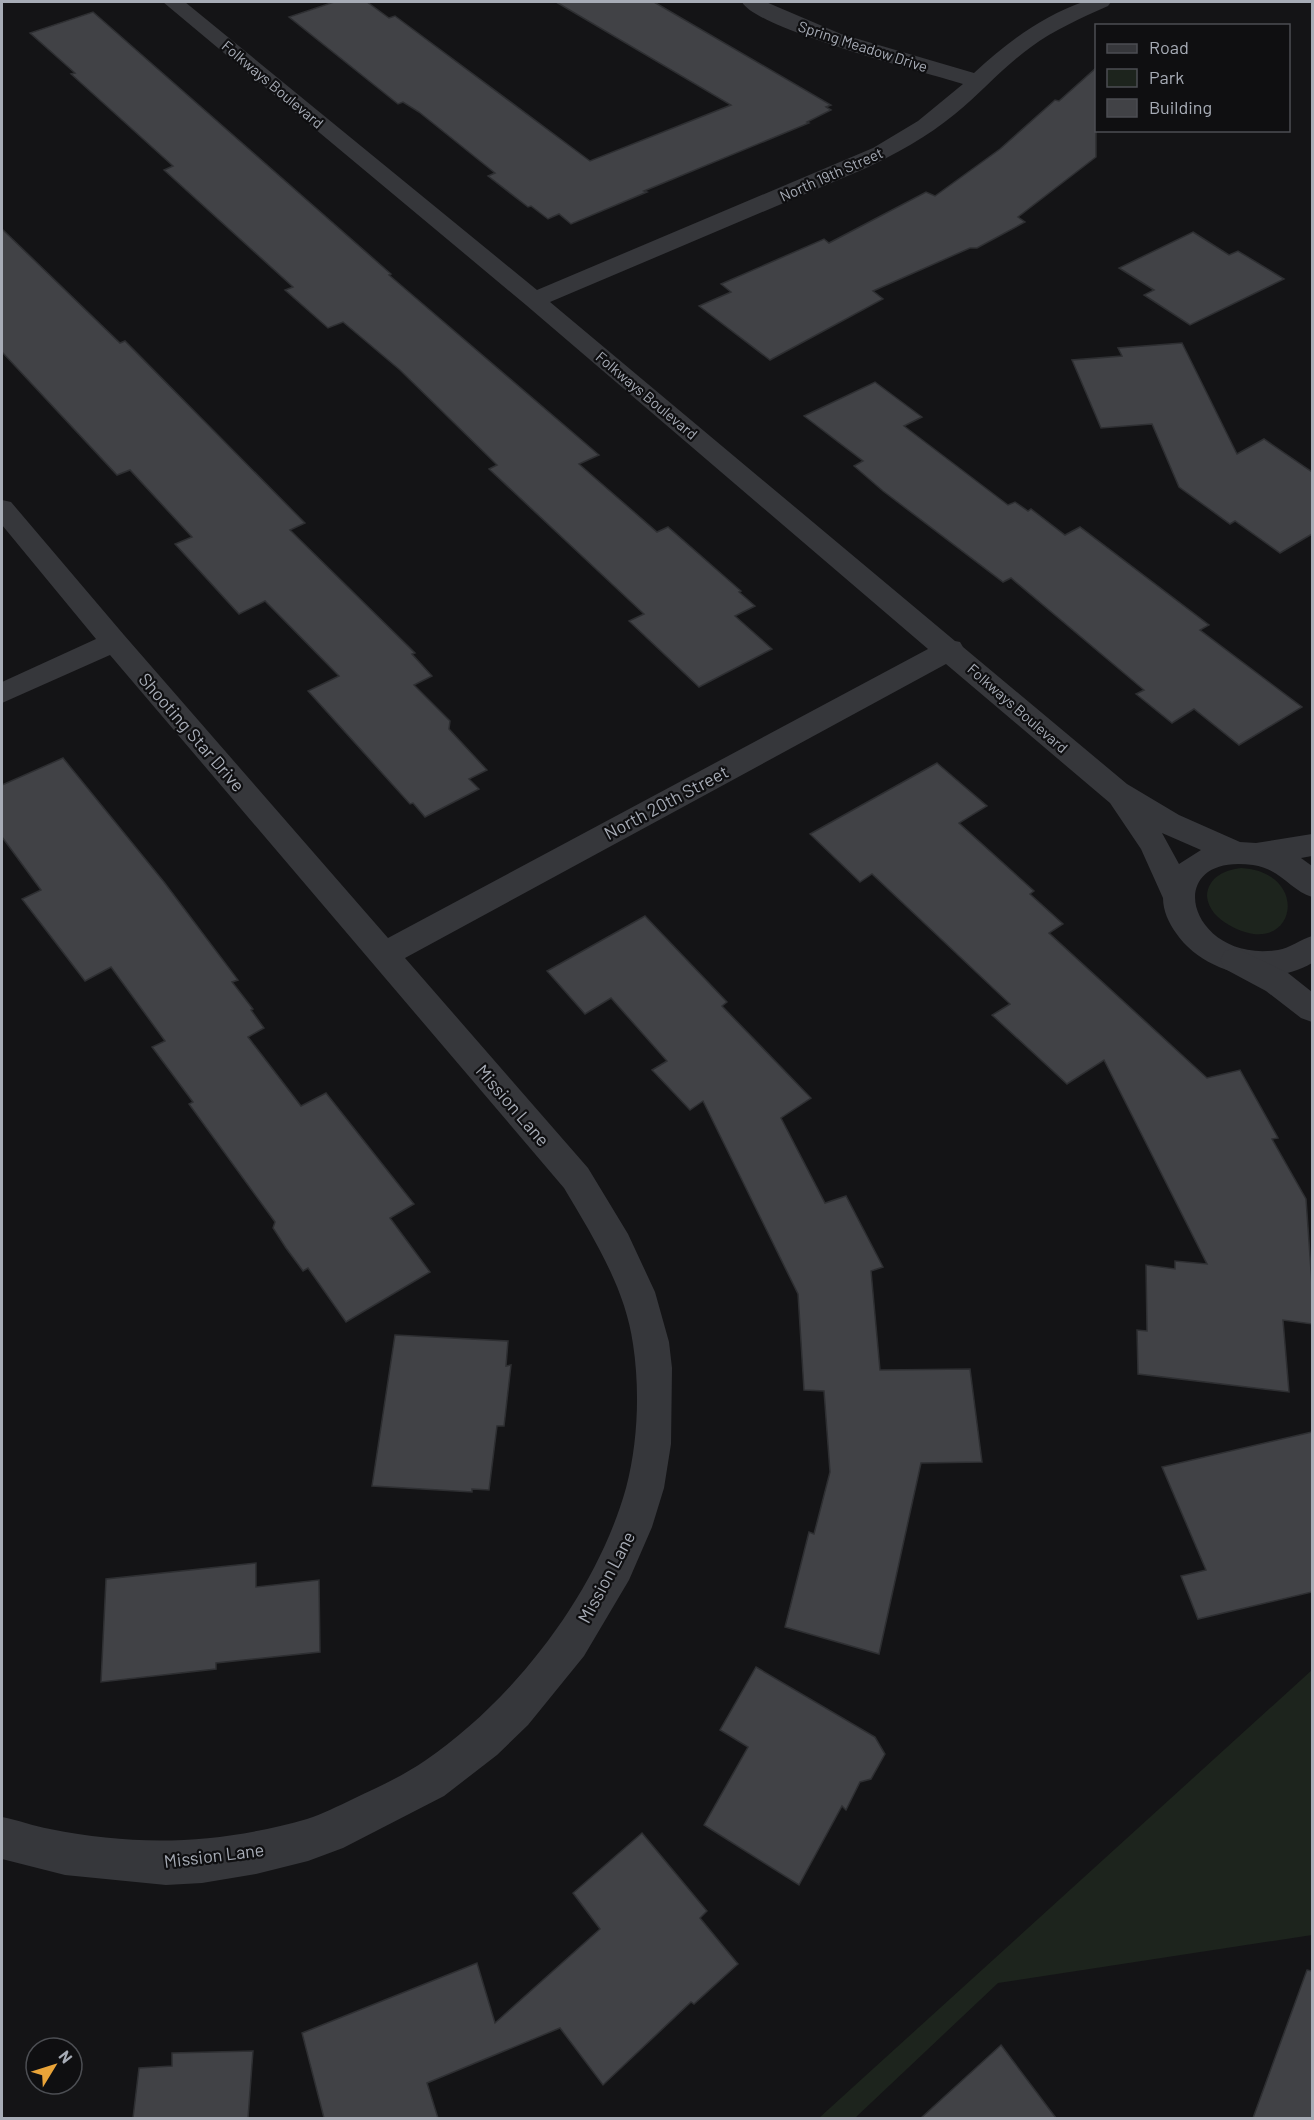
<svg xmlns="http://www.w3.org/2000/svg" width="1314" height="2120" viewBox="0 0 1314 2120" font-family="Barlow,sans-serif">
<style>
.green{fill:#1d241d}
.building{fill:#414246;stroke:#2e2f32;stroke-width:1.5}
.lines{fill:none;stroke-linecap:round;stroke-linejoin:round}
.minor{fill:#36373b;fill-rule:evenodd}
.tertiary{fill:#36373b;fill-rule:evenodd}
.labels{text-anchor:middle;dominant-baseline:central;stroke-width:4.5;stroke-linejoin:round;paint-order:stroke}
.far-street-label{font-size:15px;fill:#a7acb6;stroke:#0f0f11}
.street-label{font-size:18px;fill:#a7acb6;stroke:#0f0f11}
</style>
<rect width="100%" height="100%" fill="#141416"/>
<g class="green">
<path d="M1241,868c73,4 54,95 -12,57 -11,-6 -21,-16 -22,-29 1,-19 18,-26 34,-28z"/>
<path d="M1312,1670v265l-314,48 -143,135h-36z"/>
</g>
<g class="building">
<path d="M334,2h33l22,16 6,-2 195,145 141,-56 -175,-103h98l177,103 -5,2 5,3 -24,12 2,1 -165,68 3,1 -76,32 -12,-10 -11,5 -17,-13 -3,1 -40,-31 7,-3 -76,-61 -16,-10 -5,2 -109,-87z"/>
<path d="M93,12l298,262 -2,1 210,180 -20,9 78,68 11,-5 73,64 -2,1 16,14 -20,10 37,33 -73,38 -70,-66 15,-7 -155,-145 8,-4 -97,-95 -57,-48 -15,6 -43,-38 8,-3 -129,-117 9,-4 -102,-92 4,-1 -45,-40z"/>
<path d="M1096,68v89l-78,60 7,5 -48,26h-7l-97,43 10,8 -113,61 -71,-54 32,-14 -10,-8 103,-45 5,4 97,-51 9,4 65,-47 55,-49 4,1z"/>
<path d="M2,229l118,114 5,-2 180,182 -15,7 125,123 -3,1 20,22 -18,9 36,36 -1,8 38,41 -18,9 10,10 -54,28 -12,-14 -3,1 -102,-113 31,-15 -74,-75 -26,13 -64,-70 17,-7 -62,-67 -13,5 -115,-123z"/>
<path d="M1193,232l36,23 9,-4 46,28 -94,46 -46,-30 10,-5 -35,-22z"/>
<path d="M1182,343l55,111 27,-15 48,33v62l-32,19 -45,-32 -5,3 -51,-37 -27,-63 -51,4 -29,-68 50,-4 -4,-8z"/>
<path d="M875,382l47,35 -18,9 104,79 7,-3 13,9 3,-2 34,26 15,-8 129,98 -9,5 102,77 -63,38 -45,-36 -22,14 -36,-29 8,-4 -133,-112 -8,4 -120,-91 -29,-25 9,-5 -59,-45z"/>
<path d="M63,758l101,124 74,98 -6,2 21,27 -2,1 13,18 -16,9 53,69 25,-13 88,111 -24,14 40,54 -84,50 -38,-54 -5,3 -17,-23 -13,-20 2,-6 -86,-118 4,-2 -41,-55 13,-6 -54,-74 -26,14 -63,-82 19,-9 -39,-53v-52z"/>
<path d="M937,763l50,43 -28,17 75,68 -4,3 33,30 -14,9 158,145 33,-8 38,68 -6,1 34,60 6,86v39l-29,-4 6,72 -151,-18 -1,-44 10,1 -1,-66 29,4v-8l32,3 -103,-204 -37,24 -75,-69 18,-11 -138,-130 -12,8 -50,-48z"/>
<path d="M645,916l82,86 -5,4 89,92 -30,20 44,85 21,-7 37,71 -12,4 9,99 90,-1 12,93 -61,1 -42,191 -94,-27 24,-95 5,2 16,-62 -6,-81 -20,-1 -6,-96 -95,-193 -13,9 -38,-40 15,-9 -56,-63 -26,16 -38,-43z"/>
<path d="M395,1335l113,6 -2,25 5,-1 -7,61h-7l-8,64 -17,-1v3l-100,-6z"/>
<path d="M1312,1432v160l-114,27 -17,-43 25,-6 -44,-103z"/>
<path d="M256,1563v24l63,-7 1,72 -104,11v6l-115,13 5,-103z"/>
<path d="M756,1667l119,70 10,17 -14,25 -11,3 -14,28 -4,-4 -43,79 -95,-60 44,-78 -28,-17z"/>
<path d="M642,1833l65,78 -7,7 38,46 -44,40 -3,-2 -88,83 -43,-57 -133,55 11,35h-114l-22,-85 175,-70 18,60 105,-94 -27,-36z"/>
<path d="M1307,1970l5,1v147h-59z"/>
<path d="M1001,2045l55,73h-135z"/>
<path d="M253,2051l-5,67h-115l6,-50 33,-2v-13z"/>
</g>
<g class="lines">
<path class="minor" d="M163,2h22l352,288 336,-142 45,-27 45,-37c-36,-11 -207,-55 -221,-82h24l75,32 133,39c31,-29 68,-57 109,-71 8,-2 19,0 28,0l-3,4c-27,12 -54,24 -77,41 -28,20 -50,46 -76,67 -28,23 -59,40 -91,55l-314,133 405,339 5,1 3,5 164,137 52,31 61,27 16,1 56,-9v22l-11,2 11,8v31c-21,-6 -31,-28 -59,-32 -94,-13 -65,99 25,85 12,-2 23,-11 34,-14v27c-43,26 -108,11 -136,-30 -7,-10 -13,-22 -13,-35l-22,-49 -31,-46 -164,-139 -541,294 183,210 40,66 27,58 14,50 3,26 -1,76 -7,44 -12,39 -23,53 -45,76 -56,69 -31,30 -53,41 -101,52 -35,13 -52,13 -54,9 -36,2 -101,-10 -63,-16v-42c16,3 31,9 48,12 89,18 169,15 257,-10 16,-5 31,-13 46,-20 25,-12 50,-23 73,-39 89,-61 171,-168 200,-272 12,-45 14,-98 7,-144 -8,-57 -40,-107 -69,-156l-454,-533 -108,48v-21l94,-43 -94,-114v-25l9,2 113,133 264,303 540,-289 -402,-344zM1162,833l39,17 -22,14z"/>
<path class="tertiary" d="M1236,948l52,25 24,19v30l-11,-4 -35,-27 -41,-22 -5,-9 5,-9z"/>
</g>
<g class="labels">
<g class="far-street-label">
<text transform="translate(863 46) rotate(18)">Spring Meadow Drive</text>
<text transform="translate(273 84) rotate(40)">Folkways Boulevard</text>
<text transform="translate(831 174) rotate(-24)">North 19th Street</text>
<text transform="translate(647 395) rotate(40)">Folkways Boulevard</text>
<text transform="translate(1018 708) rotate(41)">Folkways Boulevard</text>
</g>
<g class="street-label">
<text transform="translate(192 732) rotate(49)">Shooting Star Drive</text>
<text transform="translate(666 802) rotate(-28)">North 20th Street</text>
<text transform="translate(513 1105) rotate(49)">Mission Lane</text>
<text transform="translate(606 1577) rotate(-62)">Mission Lane</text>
<text transform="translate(214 1855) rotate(-7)">Mission Lane</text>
</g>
</g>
<rect width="1314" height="2120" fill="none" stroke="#a7acb6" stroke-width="6"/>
<rect x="1095" y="24" width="195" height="108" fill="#0f0f11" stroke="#4c4e53" stroke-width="1.5"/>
<rect x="1107" y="44" width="30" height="9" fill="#36373b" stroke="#4c4e53" stroke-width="1.5"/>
<text x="1149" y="54" font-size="18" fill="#a7acb6">Road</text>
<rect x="1107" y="69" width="30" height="18" fill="#1d241d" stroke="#4c4e53" stroke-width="1.5"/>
<text x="1149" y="84" font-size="18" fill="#a7acb6">Park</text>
<rect x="1107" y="99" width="30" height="18" fill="#414246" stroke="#4c4e53" stroke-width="1.5"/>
<text x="1149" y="114" font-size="18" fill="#a7acb6">Building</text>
<g transform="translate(54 2066) rotate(52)"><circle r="28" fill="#0f0f11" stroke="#4c4e53" stroke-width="1.5"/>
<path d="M0-4.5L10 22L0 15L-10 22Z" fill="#e9a439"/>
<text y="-9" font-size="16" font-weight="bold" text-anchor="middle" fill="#a7acb6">N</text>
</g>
</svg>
